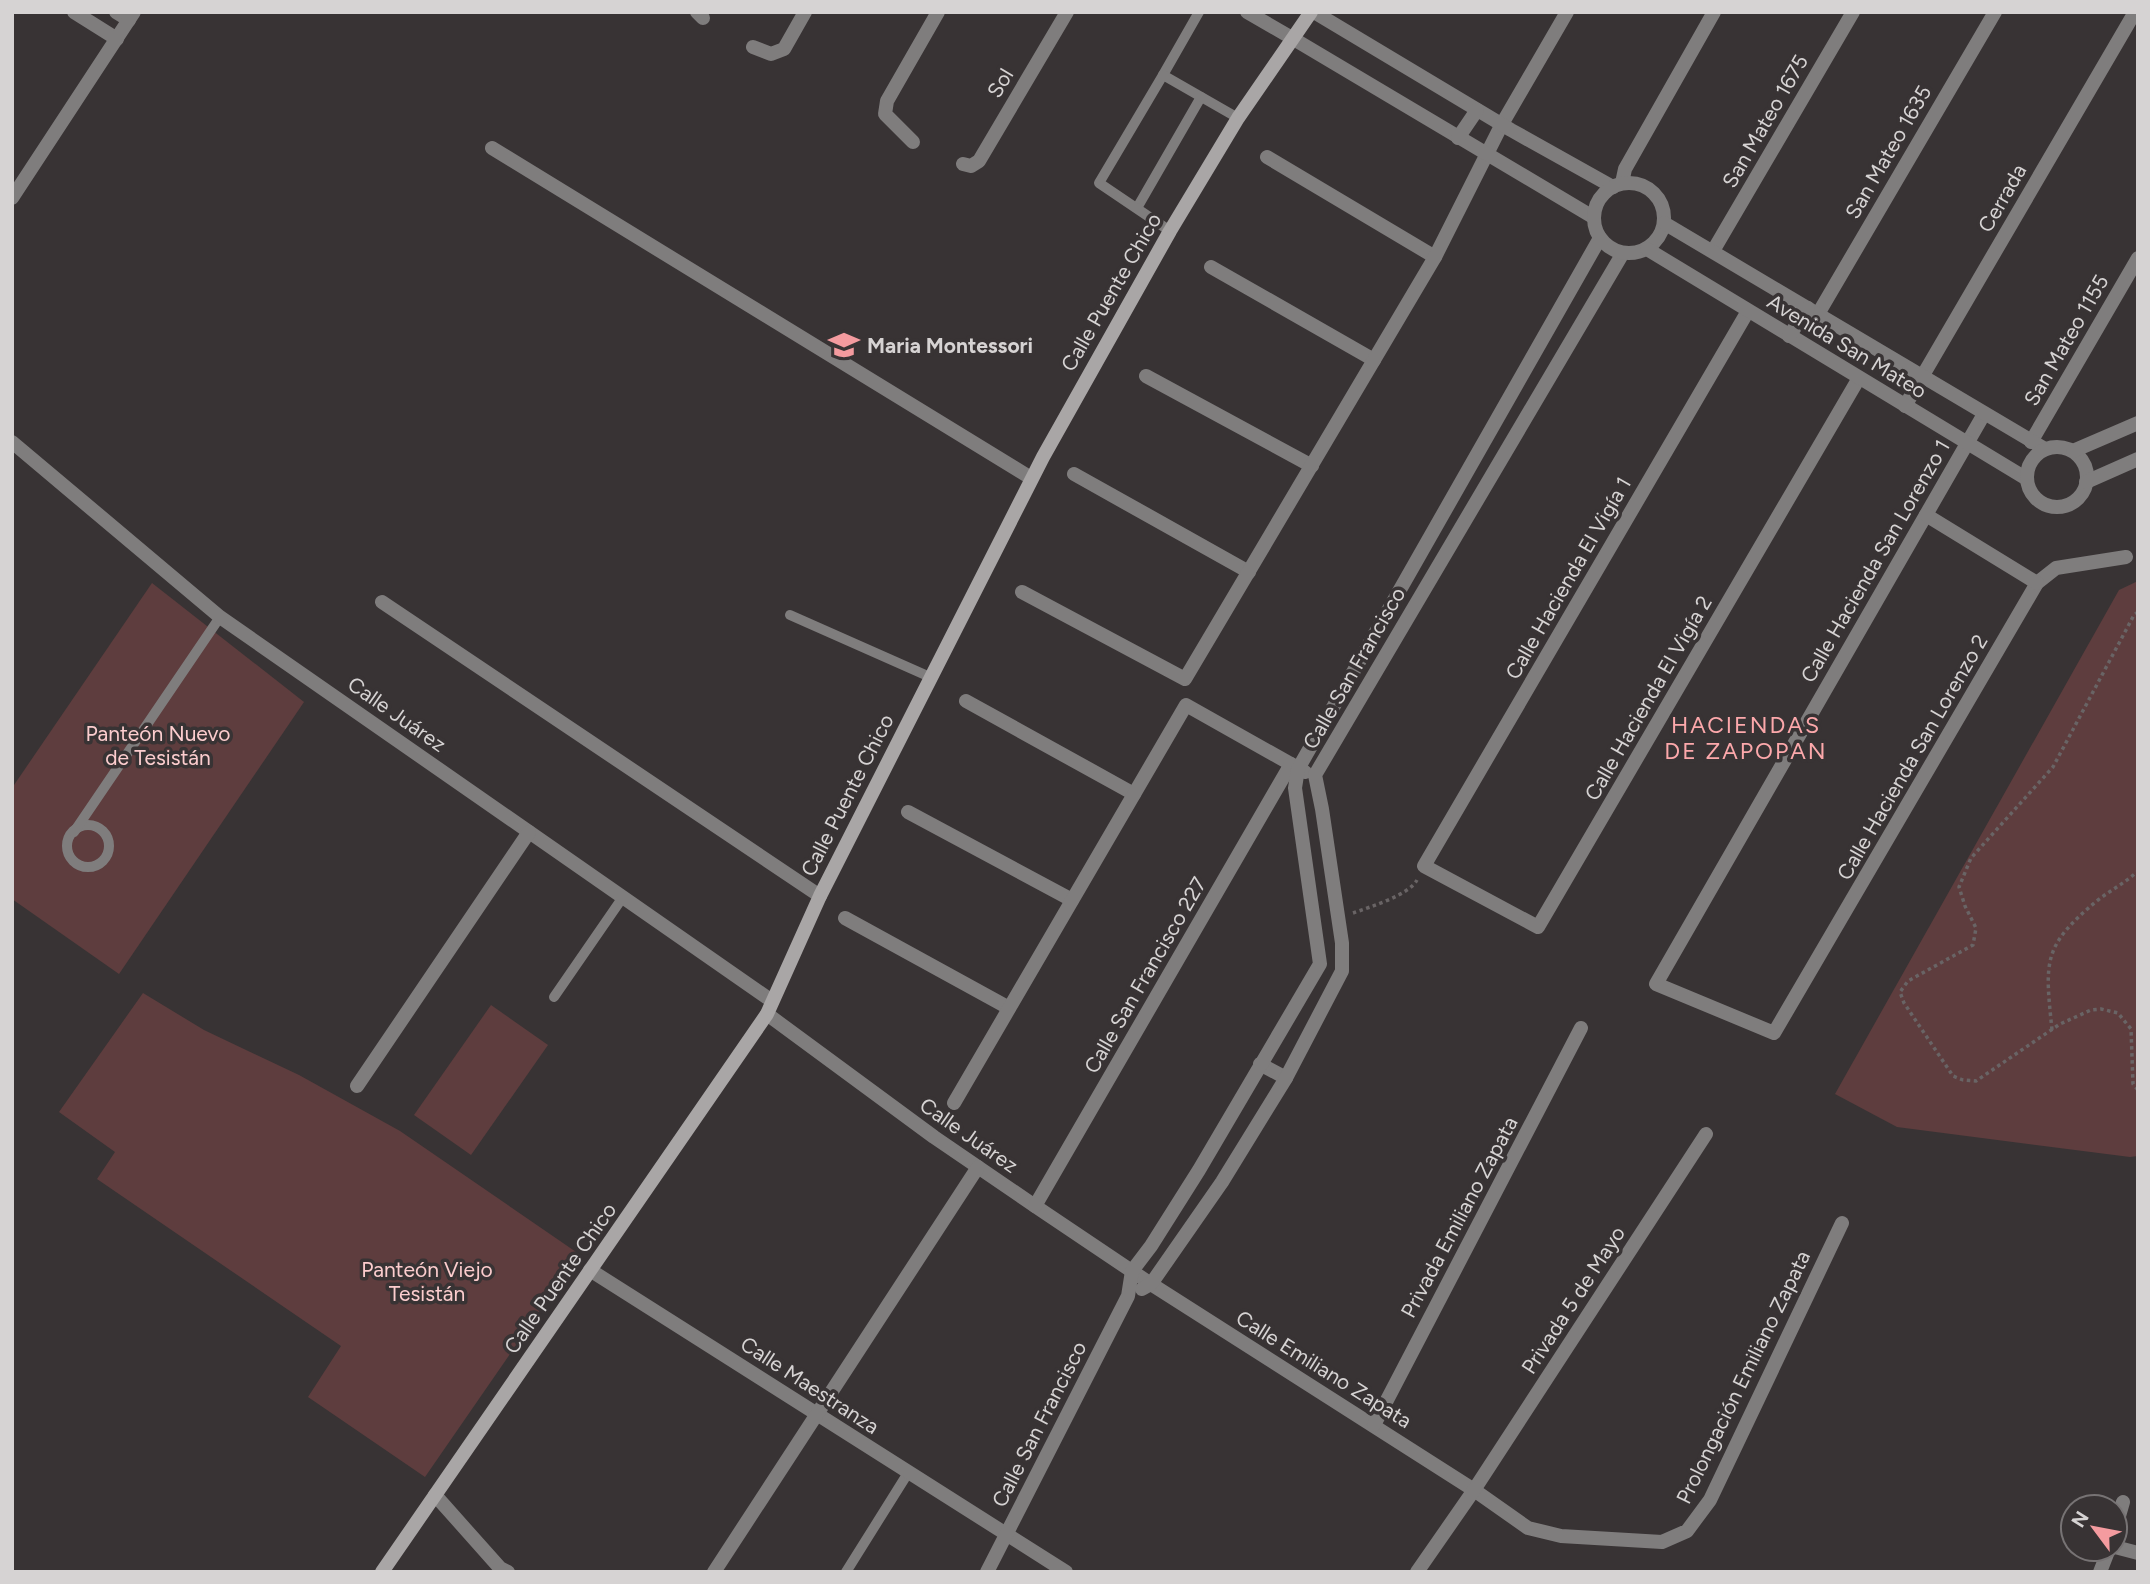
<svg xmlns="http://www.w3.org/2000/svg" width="2150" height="1584" viewBox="0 0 2150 1584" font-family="Figtree,sans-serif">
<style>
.green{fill:#5e3d3e}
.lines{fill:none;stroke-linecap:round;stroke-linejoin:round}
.path{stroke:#696465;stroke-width:3.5;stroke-dasharray:3.5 3.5;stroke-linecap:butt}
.service{stroke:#7f7d7d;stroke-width:10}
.minor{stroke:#7f7d7d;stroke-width:14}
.tertiary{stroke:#7f7d7d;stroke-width:14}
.secondary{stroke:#a9a6a6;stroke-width:14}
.labels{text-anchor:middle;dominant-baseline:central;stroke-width:7;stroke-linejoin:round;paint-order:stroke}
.street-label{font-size:21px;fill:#d6d3d3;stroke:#383334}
.poi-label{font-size:21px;font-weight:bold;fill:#d6d3d3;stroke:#383334;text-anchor:start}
.park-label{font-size:21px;fill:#fccdce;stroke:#383334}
.neighbourhood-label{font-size:23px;letter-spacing:2px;fill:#fca8ab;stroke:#383334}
</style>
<rect width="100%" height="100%" fill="#383334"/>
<g class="green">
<path d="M2138,581v575l-8,1 -233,-30 -62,-33 284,-504z"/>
<path d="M152,583l152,119 -185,272 -107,-75v-111z"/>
<path d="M143,993l61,37 95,45 101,56 179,123 -154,223 -117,-80 33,-51 -244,-167 18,-27 -56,-40z"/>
<path d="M491,1005l57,40 -77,110 -57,-40z"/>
</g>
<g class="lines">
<g class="path">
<path d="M2138,612l-4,3 -81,152 -82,91 -12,29 6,19 11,22 -3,17 -65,36 -8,11 4,11 49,73 10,4 13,1 84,-57 31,-14 10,-1 17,4 13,16 2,55 5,6"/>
<path d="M1353,913c17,-6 56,-18 64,-33"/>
<path d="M2052,1030c-7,-69 -10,-84 46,-130 13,-10 27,-17 40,-29"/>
</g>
<g class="service">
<path d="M1163,75l36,-63"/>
<path d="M1137,208l64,-111"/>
<path d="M1170,231l-71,-48 64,-108 75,43"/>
<path d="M790,615l140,62"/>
<circle cx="88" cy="846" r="21"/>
<path d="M74,832l146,-215"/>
<path d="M554,997l69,-100"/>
<path d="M846,1572l62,-99"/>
</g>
<g class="minor">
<path d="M74,12l43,27"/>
<path d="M116,12l13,8"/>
<path d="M697,12l6,6"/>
<path d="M1247,12l45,26"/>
<path d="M753,47l18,7 13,-5 21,-37"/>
<path d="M913,142l-28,-28 2,-13 51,-89"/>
<path d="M492,148l539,330"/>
<path d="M1267,157l168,100"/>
<path d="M963,164l8,2 8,-5 88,-149"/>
<path d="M1622,183l3,-14 89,-157"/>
<path d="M12,198l122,-186"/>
<path d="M1713,251l140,-239"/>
<path d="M1211,267l163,93"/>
<path d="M1748,311l-324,555 114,61 321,-549"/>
<path d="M1818,314l177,-302"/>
<path d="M1146,376l166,90"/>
<path d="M1905,406l230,-394"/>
<path d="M1984,414l-328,570 118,49 263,-450 19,-15 70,-11"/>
<path d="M12,442l208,175 552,384"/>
<path d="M2031,442l107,-184"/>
<path d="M1074,474l175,98"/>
<path d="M1926,515l111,68"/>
<path d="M1022,592l163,87 250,-422 67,-133 65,-112"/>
<path d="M382,602l438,294"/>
<path d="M966,701l168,93"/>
<path d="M908,812l164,88"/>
<path d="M845,918l164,90"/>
<path d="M767,1014l167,123 101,69 116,78 323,206 54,38 33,8 101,6 25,-11 23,-31 132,-277"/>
<path d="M1260,1064l26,14"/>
<path d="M357,1086l172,-254"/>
<path d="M954,1103l232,-398 119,67"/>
<path d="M1035,1206l256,-442"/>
<path d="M590,1270l476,302"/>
<path d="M1142,1289l9,-5 71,-102 64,-104 56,-107v-28l-20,-134 -7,-34 308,-522"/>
<path d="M1374,1425l207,-397"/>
<path d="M435,1495l65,73 8,4"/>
<path d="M2115,1530l8,-28"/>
<path d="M2115,1547l23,6"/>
<path d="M714,1572l264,-405"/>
<path d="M987,1572l141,-276 4,-25 19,-25 48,-76 121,-206 -25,-176 3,-19 302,-531"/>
<path d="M1417,1572l57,-82 232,-356"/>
<path d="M2100,1572l9,-23"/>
</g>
<g class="tertiary">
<path d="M1314,12l197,118 102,57"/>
<path d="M1292,38l301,179"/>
<path d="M1458,138l19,-28"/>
<circle cx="1629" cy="218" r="35"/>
<path d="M1664,223l381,226"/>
<path d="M1647,249l380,230"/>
<path d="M1789,336l19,-28"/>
<circle cx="2057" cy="477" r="30"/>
<path d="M2073,451l65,-28"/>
<path d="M2086,482l52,-23"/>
</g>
<path class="secondary" d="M382,1572l385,-558 53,-118 223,-439 127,-226 68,-113 73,-106"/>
</g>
<defs>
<symbol id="school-bare" viewBox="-9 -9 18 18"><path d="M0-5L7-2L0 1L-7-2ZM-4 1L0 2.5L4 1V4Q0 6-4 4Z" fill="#f49b9f" stroke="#383334" stroke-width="2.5" paint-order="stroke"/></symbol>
</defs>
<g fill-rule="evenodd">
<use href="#school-bare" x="822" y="323" width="44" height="44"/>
</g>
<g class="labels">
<g class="street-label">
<text transform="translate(1000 83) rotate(-59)">Sol</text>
<text transform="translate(1765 121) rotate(-60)">San Mateo 1675</text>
<text transform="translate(1888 152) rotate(-60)">San Mateo 1635</text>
<text transform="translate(2002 198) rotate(-60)">Cerrada</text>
<text transform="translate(1111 292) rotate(-60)">Calle Puente Chico</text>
<text transform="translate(2066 340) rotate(-60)">San Mateo 1155</text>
<text transform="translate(1847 346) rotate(31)">Avenida San Mateo</text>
<text transform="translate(1875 561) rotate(-60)">Calle Hacienda San Lorenzo 1</text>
<text transform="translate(1568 578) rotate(-60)">Calle Hacienda El Vigía 1</text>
<text transform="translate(1354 668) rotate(-60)">Calle San Francisco</text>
<text transform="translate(1648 698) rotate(-60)">Calle Hacienda El Vigía 2</text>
<text transform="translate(397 714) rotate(35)">Calle Juárez</text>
<text transform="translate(1912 757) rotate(-60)">Calle Hacienda San Lorenzo 2</text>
<text transform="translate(847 795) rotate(-63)">Calle Puente Chico</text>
<text transform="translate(1145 975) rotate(-60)">Calle San Francisco 227</text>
<text transform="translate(969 1135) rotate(35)">Calle Juárez</text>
<text transform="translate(1459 1217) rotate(-62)">Privada Emiliano Zapata</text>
<text transform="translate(560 1278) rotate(-55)">Calle Puente Chico</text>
<text transform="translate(1573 1300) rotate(-57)">Privada 5 de Mayo</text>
<text transform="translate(1324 1369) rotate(32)">Calle Emiliano Zapata</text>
<text transform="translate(1743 1377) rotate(-64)">Prolongación Emiliano Zapata</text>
<text transform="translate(810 1385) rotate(33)">Calle Maestranza</text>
<text transform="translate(1039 1424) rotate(-63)">Calle San Francisco</text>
</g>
<g class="poi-label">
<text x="867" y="345">Maria Montessori</text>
</g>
<g class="park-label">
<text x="158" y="733">Panteón Nuevo<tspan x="158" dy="24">de Tesistán</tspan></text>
<text x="427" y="1269">Panteón Viejo<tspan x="427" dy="24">Tesistán</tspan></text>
</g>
<g class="neighbourhood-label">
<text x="1746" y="725">HACIENDAS<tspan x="1746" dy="26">DE ZAPOPAN</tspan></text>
</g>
</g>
<rect width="2150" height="1584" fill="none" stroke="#d6d3d3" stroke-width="28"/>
<g transform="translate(2094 1528) rotate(302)"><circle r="33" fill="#383334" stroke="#777374" stroke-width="2"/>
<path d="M0-5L12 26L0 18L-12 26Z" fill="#f49b9f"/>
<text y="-10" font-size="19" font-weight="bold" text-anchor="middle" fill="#d6d3d3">N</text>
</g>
</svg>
